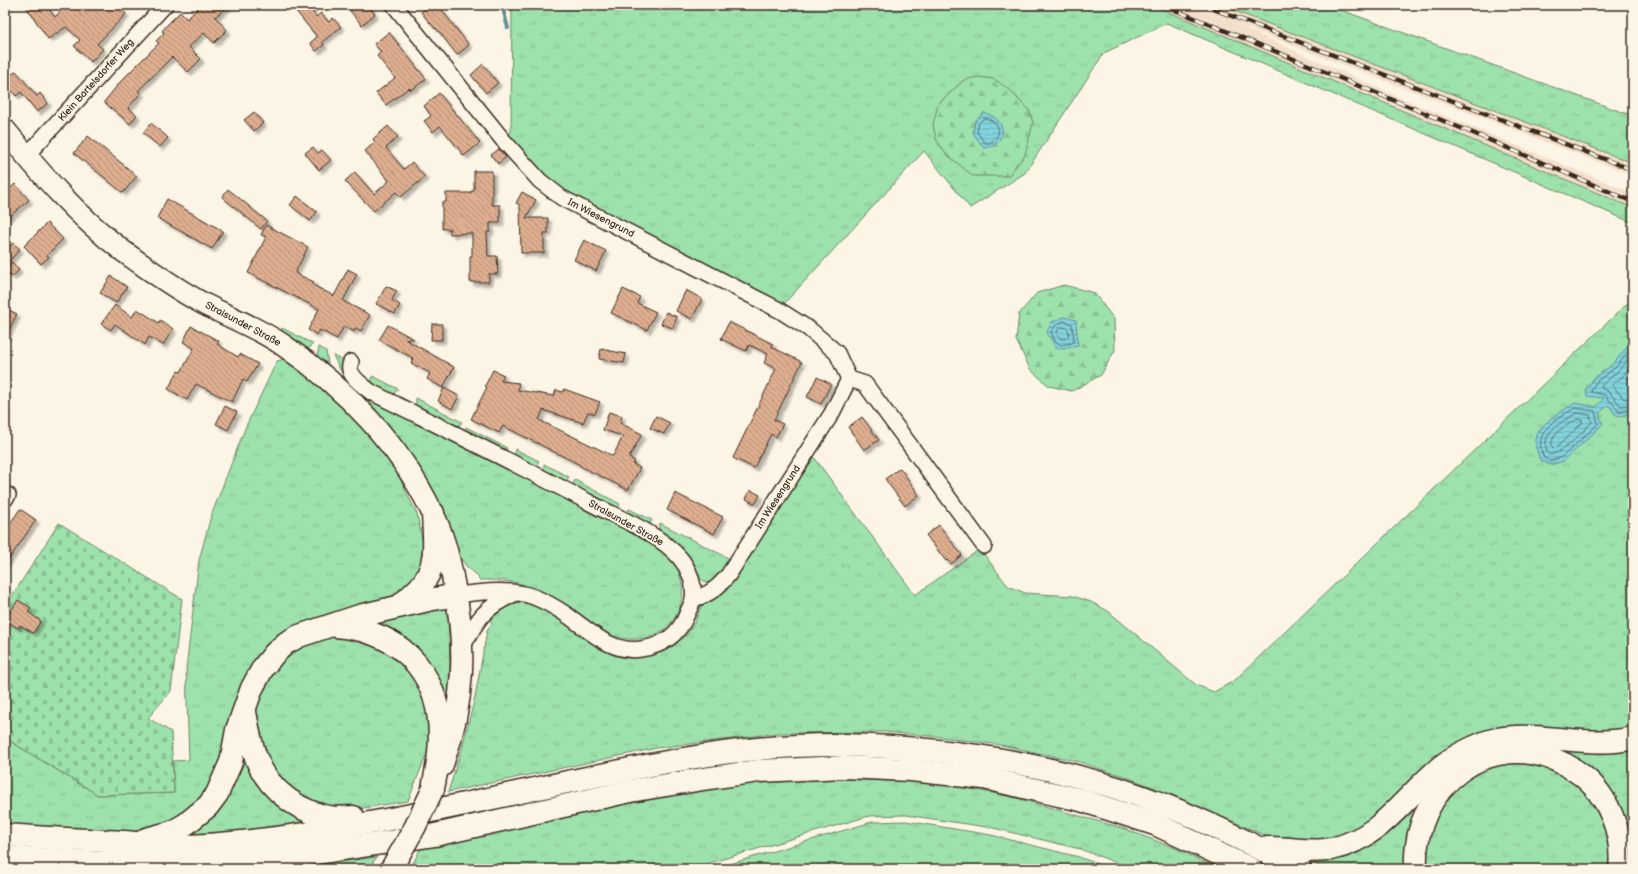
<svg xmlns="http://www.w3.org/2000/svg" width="1638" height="874" viewBox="0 0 1638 874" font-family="'Balsamiq Sans',sans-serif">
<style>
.built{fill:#f3e0cc}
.grass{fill:url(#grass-tufts);stroke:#6c8665;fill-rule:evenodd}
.forest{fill:url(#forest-firs);stroke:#6c8665}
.cemetery{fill:url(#cemetery-stones);stroke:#6c8665}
.water{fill:url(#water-rules);stroke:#668f91}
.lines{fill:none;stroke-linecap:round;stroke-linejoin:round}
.shore{stroke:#586e6b;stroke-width:1}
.stream{stroke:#668f91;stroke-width:4}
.building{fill:url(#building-back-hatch);stroke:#3b2a1e;filter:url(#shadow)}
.street-casing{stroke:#3b2a1e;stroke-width:18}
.secondary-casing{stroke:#3b2a1e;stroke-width:24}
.highway-casing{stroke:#3b2a1e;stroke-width:25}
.street{stroke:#fcf5e5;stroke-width:15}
.secondary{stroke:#fcf5e5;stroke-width:21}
.highway{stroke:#fcf5e5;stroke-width:22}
.rail-casing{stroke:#3b2a1e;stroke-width:4.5}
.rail{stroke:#fcf5e5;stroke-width:3;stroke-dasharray:9;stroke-linecap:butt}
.secondary-bridge-casing{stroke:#3b2a1e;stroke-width:24;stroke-linecap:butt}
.secondary-bridge{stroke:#fcf5e5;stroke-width:21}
.labels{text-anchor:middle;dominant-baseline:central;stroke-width:4;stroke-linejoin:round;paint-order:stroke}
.street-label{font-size:10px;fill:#3b2a1e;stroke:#fcf5e5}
</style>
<defs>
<pattern id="grass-tufts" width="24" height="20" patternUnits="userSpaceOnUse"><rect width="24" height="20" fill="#9de1ac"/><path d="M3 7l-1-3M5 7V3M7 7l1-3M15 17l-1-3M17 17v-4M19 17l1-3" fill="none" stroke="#88c194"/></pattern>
<pattern id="forest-firs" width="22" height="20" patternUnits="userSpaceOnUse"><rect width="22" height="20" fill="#9de1ac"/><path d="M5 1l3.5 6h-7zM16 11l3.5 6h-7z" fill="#88c194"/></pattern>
<pattern id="cemetery-stones" width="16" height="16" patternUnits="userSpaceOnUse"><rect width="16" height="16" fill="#9de1ac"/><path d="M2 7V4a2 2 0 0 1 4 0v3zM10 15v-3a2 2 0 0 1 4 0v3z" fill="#88c194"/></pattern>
<pattern id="water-rules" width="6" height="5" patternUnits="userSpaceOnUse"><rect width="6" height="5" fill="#83d3de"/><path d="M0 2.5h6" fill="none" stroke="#72b5be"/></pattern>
<pattern id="building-back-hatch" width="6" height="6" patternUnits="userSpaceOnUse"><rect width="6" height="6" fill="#deae90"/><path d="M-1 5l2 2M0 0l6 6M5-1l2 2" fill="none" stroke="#b58e75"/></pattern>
<filter id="shadow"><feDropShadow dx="3.5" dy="3.5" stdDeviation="1" flood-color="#0004"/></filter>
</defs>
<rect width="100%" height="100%" fill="#fcf5e5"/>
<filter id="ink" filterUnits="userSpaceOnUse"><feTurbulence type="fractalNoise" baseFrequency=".025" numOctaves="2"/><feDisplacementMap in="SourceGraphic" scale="8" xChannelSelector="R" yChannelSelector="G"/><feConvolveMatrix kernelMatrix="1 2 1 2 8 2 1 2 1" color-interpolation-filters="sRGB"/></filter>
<g filter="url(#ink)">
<path class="built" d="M1152,5h67l414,158v12l-397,-151 165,74 232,95v15z"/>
<g class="grass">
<path d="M512,5h640l481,203v15l-466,-200 -63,30 -79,120 -55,35 -46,-57 -143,156 -216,-112 -58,-57 4,-7zM964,80l46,10 20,22 -57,64 -35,-72z"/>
<path d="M1219,5h108l306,111v47z"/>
<path d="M1633,298v435l-101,-1 -184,107 -66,4 -117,-51 -36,-14 -53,-17 -75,-16 -60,-8 -57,-5 -105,1 -122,15 -209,44 14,-44 13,-51 12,-66 5,-8 -4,-4c21,-16 24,-19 50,-15l95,53 17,-1 15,-5 12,-8 10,-9 7,-10 7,-18 29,-24 81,-129 104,142 65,-46 28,37 17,7 48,3 18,6 17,9 88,74 18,7 21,-12z"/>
<path d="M282,328l31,16 -8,8 -25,-18z"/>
<path d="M319,347l7,4 2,13 9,11 -21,-14z"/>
<path d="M333,355l14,8v12l301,163c15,11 29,22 33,41 4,17 0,33 -11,45 -16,18 -45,19 -65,8 -11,-7 -21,-16 -32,-23 -16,-9 -32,-17 -49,-24 -14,-5 -31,-5 -45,-5l-1,-4 -11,-9 -6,-8 -16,-46 -20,-35 -57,-79 -23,-22 -6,-9z"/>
<path d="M285,359l21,12 47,43 41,52 23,48 8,40 -1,15 -20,25 -23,9 -51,10 -27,10 -18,9 -75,164 -42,28 -33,8 -48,-2 -82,-6v-86l93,57 76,-2 -1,-32 16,-1 -3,-91 13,-109 12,-44 35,-90 31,-65z"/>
<path d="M373,376l25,13 -6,7 -22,-11z"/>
<path d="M416,398l46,24 -6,7 -40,-21z"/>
<path d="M466,427l41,21 -3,5 -39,-20z"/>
<path d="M515,449l24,12 -5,8c-9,-5 -21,-8 -19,-20z"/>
<path d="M544,464l25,13 -5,7 -20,-10z"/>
<path d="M575,480l45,24 -4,8 -45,-24z"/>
<path d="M629,509l23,11 -4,8 -23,-12z"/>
<path d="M660,523l72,37c-7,10 -18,32 -32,18 -4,-4 -4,-10 -7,-14 -8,-10 -25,-22 -35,-31z"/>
<path d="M447,608c3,38 5,75 -1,113l-8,-32 -75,-68z"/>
<path d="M337,634l45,9 38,35 14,52 -5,25 -3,1 -18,45 -63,10 -54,-15 -35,-50v-39l15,-36 28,-26z"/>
<path d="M1633,744v112l-2,6 -5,-15 -64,-90 -103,8 -48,104h-86l-18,-9 166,-108z"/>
<path d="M240,747l81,76 -106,13 -39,-1z"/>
<path d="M1503,759l55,8 48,45 9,57h-194l1,-33 32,-56z"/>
<path d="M843,779l72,3 46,5 52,10 109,31 53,20 43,21h-85l-53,-20 -87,-21 -87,-13 -37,1 -180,53h-279l11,-21c59,-13 117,-26 175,-38 51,-10 102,-20 153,-26 31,-3 62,-4 94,-5z"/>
<path d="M906,821l85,14 88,22 32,12h-398l159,-47z"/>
<path d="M377,857l-9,12h-84z"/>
</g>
<g class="forest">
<path d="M978,77l16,2 16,11 20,22 3,11 -8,32 -17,21h-35l-28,-23 -9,-14 -3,-14 5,-21 26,-24z"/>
<path d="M1064,285l30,8 20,26 1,31 -14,25 -29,16 -23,-5 -19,-17 -14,-29 3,-26 18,-21z"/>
</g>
<path class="cemetery" d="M59,523l123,76 -11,92 -23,27 23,14 3,61 -76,2 -93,-57v-131z"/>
<g class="water">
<path d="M984,113c12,4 17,7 19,20 -5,10 -8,14 -19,15l-11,-15 2,-12z"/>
<path d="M1064,317l12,3 2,26 -17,3 -5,-1 -9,-16 5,-10z"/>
<path d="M1633,340v73l-16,4 -8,-12 -10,8 4,11 -39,37 -14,4 -10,-5c-1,-4 -3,-8 -4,-12 -4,-23 24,-35 39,-45l21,4 8,-9 -17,-2 -1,-7 8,-11 18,-13z"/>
</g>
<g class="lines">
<g class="shore">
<path d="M985,118c15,4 19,16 5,25h-5l-8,-11 2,-9z"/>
<path d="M1064,321l8,3 2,17 -2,2 -11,2 -6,-4 -4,-9 4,-6z"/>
<circle cx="1063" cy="333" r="6"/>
<path d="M1633,347l-18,21 -18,13 -6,9 1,2 13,3 3,5 4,2 7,10 14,-3"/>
<path d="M1633,354l-15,17 -18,16 1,1 7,3 13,15 12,-2"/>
<path d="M1633,363l-10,13 -11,9 12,14 9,-1"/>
<path d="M1575,408l20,3 3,13 -36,33 -12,4 -6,-3c-13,-27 13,-39 31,-50z"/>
<path d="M1577,413l13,2 2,7c-8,8 -33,36 -44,32 -10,-21 14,-32 29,-41z"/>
<path d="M1578,419l4,1v3l-25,24 -5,1c-3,-15 15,-23 26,-29z"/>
</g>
<path class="stream" d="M502,5l6,23"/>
</g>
<g class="building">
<path d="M25,5h21l9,12 11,-12h51l9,9 -29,30 6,5 -12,13 -17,-16 6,-6 -14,-13 -18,12z"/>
<path d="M201,5h29l-15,12 12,13 -13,13 -10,-10 -15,14 12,12 -13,13 -16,-15 -34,34 3,2 -13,15 9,7 -7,9 -26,-22 17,-21 38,-38 -3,-2 8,-8 -2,-2 6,-7 12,-12 7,7z"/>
<path d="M291,5h25l-5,4 5,8 5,-4 8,9 4,-4 8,9 -19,15 2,3 -8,6 -6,-8 7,-6z"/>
<path d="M358,5h10l7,9 -13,11 -12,-14z"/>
<path d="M430,5h8l31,40 -12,10 -21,-27 -1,1 -14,-17z"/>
<path d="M389,32l37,47 -15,11 -2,-2 -23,17 -10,-12 19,-15 -18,-22 4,-4 -7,-8z"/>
<path d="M483,64l15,19 -12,10 -15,-18z"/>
<path d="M16,71l21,25 3,-3 8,10 -11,9 -16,-20 -5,4 -11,-13v-3z"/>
<path d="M439,93l41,50 -16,13 -24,-30 -7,6 -9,-11 7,-5 -7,-10z"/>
<path d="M254,112l9,11 -9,8 -10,-11z"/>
<path d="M151,123l17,15 -8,9 -17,-14z"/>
<path d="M388,126l10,11 -12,11 18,21 8,-7 13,15 -24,20 -5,-5 -22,19 -29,-30 10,-9 19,22 15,-13 -24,-30 10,-9 -2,-3z"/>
<path d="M88,136l49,40 -14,17 -49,-40z"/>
<path d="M313,147l5,6 4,-3 9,10 -12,10 -14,-17z"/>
<path d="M499,149l7,8 -8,7 -7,-9z"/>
<path d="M474,171h18v34h8v18h-10v9h-3l1,24h9l1,18h-9v8h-19v-26h2v-23l-22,1v-5h-8v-27h4v-9h25v-2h3z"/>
<path d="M15,184l14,16 -24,20v-27z"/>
<path d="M228,189l39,32 -6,8 -39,-32z"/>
<path d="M522,192l14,8 -10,18h22v15h-4v20h-23l-1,-48 -4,-2z"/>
<path d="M297,196l20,16 -7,9 -20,-16z"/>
<path d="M167,199l56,32 -11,18 -55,-31z"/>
<path d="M47,223l16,16 -16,16 2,2 -8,7 -17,-18z"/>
<path d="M266,225l42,22 -13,26 19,9 -1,3 21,11 14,-27 9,5 -14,27 27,14 -9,16 -6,-3 -1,4 -10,-6 -7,13 -17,-9 -3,5 -9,-5 11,-21 -71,-36 18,-36 -5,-2z"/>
<path d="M584,240l22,11 -10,20 -22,-11z"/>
<path d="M13,243l7,6 -15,17v-14z"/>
<path d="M12,262l7,8 -7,7 -7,-7z"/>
<path d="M111,276l16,11 -11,16 -16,-10z"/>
<path d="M386,286l11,5 -5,9 8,5 -5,9 -19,-10z"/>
<path d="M623,289l17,8 -3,6 19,9 -9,18 -36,-17z"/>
<path d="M686,290l16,9 -10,20 -16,-8z"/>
<path d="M115,305l17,12 5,-8 22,14 1,-3 13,9 -10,16 -14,-8 -4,8 -30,-21 -4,6 -10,-6z"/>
<path d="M5,308l12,6 -12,24z"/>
<path d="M666,312l11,5 -4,11 -12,-4z"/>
<path d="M729,322l44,22 -1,3 30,15 -28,58 9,4 -7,13 -5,-3 -17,34 -21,-10 43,-89 -12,-6 4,-9 -19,-9 -3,6 -25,-12z"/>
<path d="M432,324h10v16h-11z"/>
<path d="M388,325l26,14h-9l49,28 -11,21 -16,-9 3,-6 -19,-10 2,-5 -34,-18z"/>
<path d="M191,326l28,15 -2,3 21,13 2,-3 18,10 -11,18 -4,-3 -11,23 -36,-18 -9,16 -19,-11 10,-18 3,1 13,-24 -11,-6z"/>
<path d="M601,349l25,5 -2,9 -25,-4z"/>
<path d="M493,370l11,5 -3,6 18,2 -1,7 36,6 2,-6 7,2 1,-3 36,13 -5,12 -7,-2 -5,11 -40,-13 -4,10 74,36 10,-20 -20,-6 6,-18 13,4 -2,7 22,11 -13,24 6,3 -2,3 7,4 -12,22 -48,-24v-1l-77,-39 -4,7 -28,-14 16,-32 -2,-1z"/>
<path d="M817,377l14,7 -10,20 -14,-7z"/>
<path d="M444,388l15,8 -7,13 -14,-8z"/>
<path d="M225,406l12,6 -9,18 -12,-6z"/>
<path d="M656,416l14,7 -6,11 -14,-6z"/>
<path d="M862,417l17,23 -15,10 -16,-23z"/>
<path d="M900,468l19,27 -14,11 -20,-27z"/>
<path d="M750,490l10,5 -5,9 -9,-5z"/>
<path d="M675,493l48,24 -9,17 -47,-24z"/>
<path d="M20,509l16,11 -31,45v-34z"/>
<path d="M939,525l23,30 -11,9 -4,-4 -1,1 -20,-26z"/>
<path d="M18,600l13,8 -3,4 13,9 -8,12 -13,-8 -2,3 -13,-8z"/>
</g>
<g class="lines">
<defs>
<g id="street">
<path d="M394,5l109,135 37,41 22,17 217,112 30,19 28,24 12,26 16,5 119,162"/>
<path d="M26,156l139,-151"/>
<path d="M351,362c-6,12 11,23 20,30 74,37 150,74 223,113 29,15 64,28 86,53 9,11 15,26 13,41 -1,5 -4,10 -6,15 -8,21 -25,32 -46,35 -31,5 -54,-21 -77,-36 -9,-6 -20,-12 -30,-16 -24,-9 -53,-5 -77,-2"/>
<path d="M5,494l3,1 -3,4"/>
<path d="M693,599c16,-4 26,-12 36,-25l103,-161 17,-34"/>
<path d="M463,646c15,-28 21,-38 51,-52"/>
</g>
<path id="secondary" d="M5,130c36,44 72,86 118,121 26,19 53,38 81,53 27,14 54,24 79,41 62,42 118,101 150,169 10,20 16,43 20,65 14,65 12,124 -11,187"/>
<g id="highway">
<path d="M400,606c6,-6 13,-12 19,-18 20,-21 15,-48 14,-75"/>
<path d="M336,626c72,6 110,55 103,127 -1,12 -4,24 -6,36"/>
<path d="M245,712c3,16 5,32 12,48 12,31 44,54 78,58 6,0 12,-1 18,-1"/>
<path d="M5,835c40,3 80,5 120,7 15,1 31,4 46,4 46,0 94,-6 139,-13 101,-15 201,-40 301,-60 76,-16 153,-29 231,-28 102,2 204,17 301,52 54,19 106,46 157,72"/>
<path d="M146,839l26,-7 14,-8 22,-18 9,-12 14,-32 6,-32 15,-42 11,-20 11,-14 12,-11 13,-7 60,-20 69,-16 29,-5"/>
<path d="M1268,848c22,-1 42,6 63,1 52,-11 74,-54 112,-84 13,-10 28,-17 43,-23 44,-15 99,8 147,-4"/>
<path d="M5,857l100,6h110l42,-3 60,-7 118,-18 195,-44 73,-12 56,-8 85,-4 67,3 73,8 97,22 74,24 96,45"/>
<path d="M1416,869c-5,-83 74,-145 150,-104 22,12 36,27 46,51 7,17 10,34 8,53"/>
</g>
</defs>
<use href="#street" class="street-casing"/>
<use href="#secondary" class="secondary-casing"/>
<use href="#highway" class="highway-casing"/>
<use href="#street" class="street"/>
<use href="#secondary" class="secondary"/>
<use href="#highway" class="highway"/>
<defs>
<g id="rail">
<path d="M1163,5l317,131 153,66"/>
<path d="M1203,5l430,165"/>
</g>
</defs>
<use href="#rail" class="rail-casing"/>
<use href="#rail" class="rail"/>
<defs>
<path id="secondary-bridge" d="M391,869l24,-42 18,-38"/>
</defs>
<use href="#secondary-bridge" class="secondary-bridge-casing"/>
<use href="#secondary-bridge" class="secondary-bridge"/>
</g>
</g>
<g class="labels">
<g class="street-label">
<text transform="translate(96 80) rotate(-48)">Klein Bartelsdorfer Weg</text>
<text transform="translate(601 218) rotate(27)">Im Wiesengrund</text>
<text transform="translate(243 324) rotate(28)">Stralsunder Straße</text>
<text transform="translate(778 497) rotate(-57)">Im Wiesengrund</text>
<text transform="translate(626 523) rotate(29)">Stralsunder Straße</text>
</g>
</g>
<rect width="1638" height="874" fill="none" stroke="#fcf5e5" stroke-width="20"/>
<rect x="10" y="10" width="1618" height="854" fill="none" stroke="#3b2a1e" stroke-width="1.5" filter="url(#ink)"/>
</svg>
